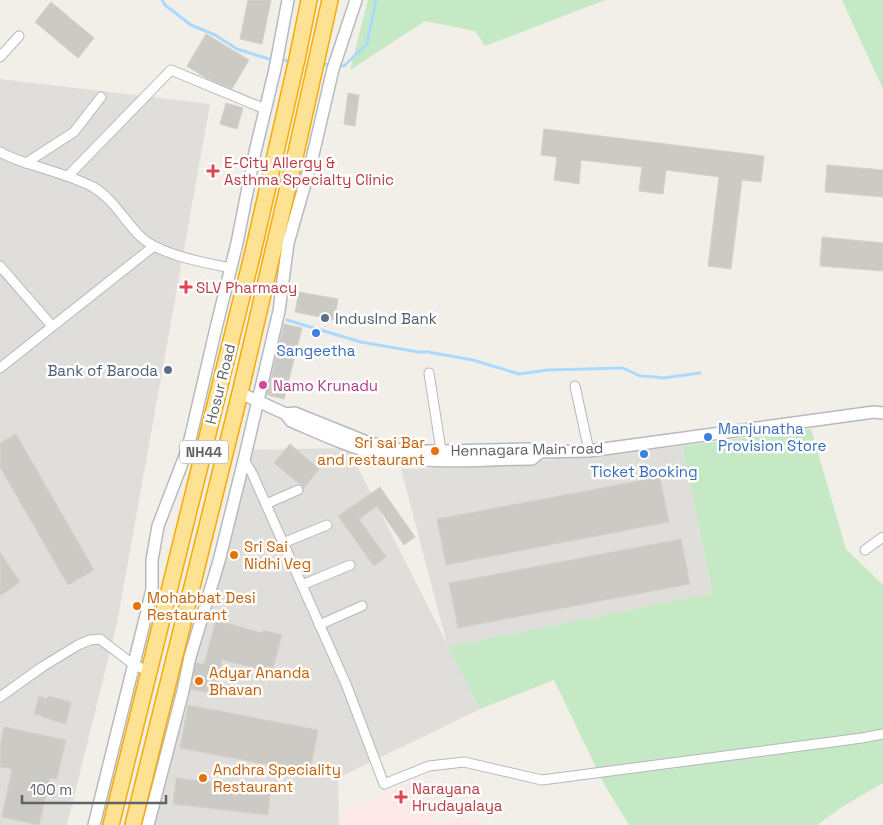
<svg xmlns="http://www.w3.org/2000/svg" width="883" height="825" viewBox="0 0 883 825" font-family="'Space Grotesk',sans-serif">
<style>
.industrial{fill:#e0deda}
.medical{fill:#fce8e6}
.green{fill:#c5e8c5}
.lines{fill:none;stroke-linecap:round;stroke-linejoin:round}
.stream{stroke:#aadaff;stroke-width:3}
.building{fill:#cccac5;stroke:#d6d1c6}
.street-casing{stroke:#b5b8bc;stroke-width:11}
.secondary-casing{stroke:#b6babf;stroke-width:14}
.highway-casing{stroke:#f9ab00;stroke-width:18}
.street{stroke:#fff;stroke-width:9}
.secondary{stroke:#fff;stroke-width:11}
.highway{stroke:#fde293;stroke-width:15}
.health-dot{fill:#e0444e;stroke:#fff;stroke-width:2}
.service-dot{fill:#5c6f8a;stroke:#fff;stroke-width:2}
.shop-dot{fill:#3f7fe0;stroke:#fff;stroke-width:2}
.hotel-dot{fill:#d1479c;stroke:#fff;stroke-width:2}
.food-dot{fill:#e8710a;stroke:#fff;stroke-width:2}
.labels{text-anchor:middle;dominant-baseline:central;stroke-width:5;stroke-linejoin:round;paint-order:stroke}
.shield{fill:#fff;stroke:#8f9295;stroke-width:1}
.shield-label{font-size:14px;font-weight:bold;fill:#5f6368}
.health-label{font-size:15px;fill:#be3a42;stroke:#fff;text-anchor:start}
.service-label{font-size:15px;fill:#4e5e75;stroke:#fff;text-anchor:start}
.shop-label{font-size:15px;fill:#366cbe;stroke:#fff}
.street-label{font-size:15px;fill:#5f6368;stroke:#fff}
.hotel-label{font-size:15px;fill:#b23c85;stroke:#fff;text-anchor:start}
.food-label{font-size:15px;fill:#c56008;stroke:#fff;text-anchor:start}
</style>
<rect width="100%" height="100%" fill="#f1efe8"/>
<g class="industrial">
<path d="M0,79l210,25 -93,519 -50,202h-67z"/>
<path d="M682,446l31,147 -264,54 31,62 -142,69 1,47h-184l87,-375 106,-2 99,196 -46,-175 79,-2z"/>
</g>
<path class="medical" d="M418,779l14,43 45,-7 4,10h-142v-10z"/>
<g class="green">
<path d="M368,0h237l-120,46 -10,-15 -50,-10 -75,49z"/>
<path d="M842,0h41v89z"/>
<path d="M811,429l35,120 37,36v198l-41,24 -25,18h-188l-25,-41 -50,-104 -74,29 -32,-62 265,-54 -31,-147z"/>
</g>
<g class="lines">
<g class="stream">
<path d="M162,0l3,5 26,20 24,10 22,14 32,10 24,2"/>
<path d="M321,64l23,2 23,-22 9,-44"/>
<path d="M287,320l74,22 57,10h10l45,8 46,14 29,-4 75,-2 17,8 15,1 8,1 37,-5"/>
</g>
</g>
<g class="building">
<path d="M248,0h23l-9,44 -22,-5z"/>
<path d="M51,2l43,36 -16,20 -43,-36z"/>
<path d="M206,34l43,26 -17,29 -26,-11 -19,-12z"/>
<path d="M348,93l11,2 -4,31 -11,-2z"/>
<path d="M226,103l17,5 -6,21 -17,-5z"/>
<path d="M544,129l220,27 -3,26 -19,-2 -11,89 -23,-3 11,-89 -53,-7 -3,24 -24,-3 3,-24 -61,-7 -2,24 -25,-4 3,-23 -16,-2z"/>
<path d="M827,165l56,5v27l-58,-5z"/>
<path d="M822,237l61,6v28l-63,-5z"/>
<path d="M299,292l39,7 -4,21 -39,-8z"/>
<path d="M284,324l18,4 -18,71 -17,-4z"/>
<path d="M16,434l78,136 -26,15 -68,-118v-24z"/>
<path d="M290,444l29,25 -15,19 -30,-25z"/>
<path d="M660,477l9,45 -223,43 -9,-46z"/>
<path d="M380,487l35,50 -11,8 -27,-39 -18,13 27,38 -12,9 -36,-50z"/>
<path d="M681,539l9,45 -232,44 -9,-45z"/>
<path d="M0,552l20,30 -20,14z"/>
<path d="M216,620l46,13 1,-3 19,5 -10,37 -50,-12 -6,34 -25,-5 5,-26 8,1z"/>
<path d="M39,696l8,3 1,-3 23,6 -5,22 -24,-7v-1l-8,-2z"/>
<path d="M188,705l130,25 -8,43 -130,-25z"/>
<path d="M4,727l62,13 -9,39 -7,-1 -11,47 -37,-8 10,-48 -12,-2v-20z"/>
<path d="M176,778l94,11 -2,26 -95,-11z"/>
</g>
<g class="lines">
<defs>
<g id="street">
<path d="M0,57l19,-21"/>
<path d="M0,152c12,7 26,11 39,15 19,6 37,11 54,20 21,12 31,34 48,50 19,18 65,26 90,31"/>
<path d="M26,163l48,-31 27,-35"/>
<path d="M68,176l103,-106 94,39"/>
<path d="M0,266l52,60"/>
<path d="M0,368l154,-122"/>
<path d="M429,373l13,84"/>
<path d="M575,386l14,65"/>
<path d="M244,460l8,13 94,211 38,100 45,-18 35,-4 78,18 320,-42 21,-4"/>
<path d="M266,504l32,-14"/>
<path d="M283,543l44,-18"/>
<path d="M865,550l18,-13"/>
<path d="M302,585l48,-20"/>
<path d="M319,625l43,-19"/>
<path d="M0,697l42,-30 36,-22 12,-5 10,-1 34,26 15,6"/>
</g>
<g id="secondary">
<path d="M240,393l46,21 9,-1 72,29 28,7 13,2h33l89,-2 10,3 49,-1 285,-39 9,1"/>
<path d="M286,414l5,7c28,12 60,27 89,34 50,10 102,4 152,4l8,-7"/>
<path d="M94,825l53,-214 5,-22v-29l6,-34 30,-78 28,-120 21,-85 18,-91 20,-83 13,-69"/>
<path d="M148,825l35,-134 7,-34 29,-96 25,-101 35,-149 9,-68 24,-84 21,-90 23,-69"/>
</g>
<g id="highway">
<path d="M111,825l142,-573 44,-193 12,-59"/>
<path d="M133,825l107,-432 55,-236 35,-157"/>
</g>
</defs>
<use href="#street" class="street-casing"/>
<use href="#secondary" class="secondary-casing"/>
<use href="#highway" class="highway-casing"/>
<use href="#street" class="street"/>
<use href="#secondary" class="secondary"/>
<use href="#highway" class="highway"/>
</g>
<g class="health-dot">
<path d="M210.5 163.5h5v5h5v5h-5v5h-5v-5h-5v-5h5z"/>
<path d="M183.5 279.5h5v5h5v5h-5v5h-5v-5h-5v-5h5z"/>
<path d="M398.5 789.5h5v5h5v5h-5v5h-5v-5h-5v-5h5z"/>
</g>
<g class="service-dot">
<circle cx="325" cy="318" r="5"/>
<circle cx="168" cy="370" r="5"/>
</g>
<g class="shop-dot">
<circle cx="316" cy="333" r="5"/>
<circle cx="708" cy="437" r="5"/>
<circle cx="644" cy="454" r="5"/>
</g>
<circle class="hotel-dot" cx="263" cy="385" r="5"/>
<g class="food-dot">
<circle cx="435" cy="451" r="5"/>
<circle cx="234" cy="555" r="5"/>
<circle cx="137" cy="606" r="5"/>
<circle cx="199" cy="681" r="5"/>
<circle cx="203" cy="778" r="5"/>
</g>
<g class="labels">
<rect class="shield" x="180" y="440.5" width="48" height="23" rx="4"/>
<g class="shield-label">
<text x="204" y="452">NH44</text>
</g>
<g class="health-label">
<text x="224" y="162">E-City Allergy &amp;<tspan x="224" dy="17">Asthma Specialty Clinic</tspan></text>
<text x="196" y="287">SLV Pharmacy</text>
<text x="412" y="788">Narayana<tspan x="412" dy="17">Hrudayalaya</tspan></text>
</g>
<g class="service-label">
<text x="335" y="318">IndusInd Bank</text>
<text x="158" y="370" text-anchor="end">Bank of Baroda</text>
</g>
<g class="shop-label">
<text x="316" y="350">Sangeetha</text>
<text x="718" y="428" text-anchor="start">Manjunatha<tspan x="718" dy="17">Provision Store</tspan></text>
<text x="644" y="471">Ticket Booking</text>
</g>
<g class="street-label">
<text transform="translate(220 384) rotate(-76)">Hosur Road</text>
<text transform="translate(527 449) rotate(-1)">Hennagara Main road</text>
</g>
<g class="hotel-label">
<text x="273" y="385">Namo Krunadu</text>
</g>
<g class="food-label">
<text x="425" y="442" text-anchor="end">Sri sai Bar<tspan x="425" dy="17">and restaurant</tspan></text>
<text x="244" y="546">Sri Sai<tspan x="244" dy="17">Nidhi Veg</tspan></text>
<text x="147" y="597">Mohabbat Desi<tspan x="147" dy="17">Restaurant</tspan></text>
<text x="209" y="672">Adyar Ananda<tspan x="209" dy="17">Bhavan</tspan></text>
<text x="213" y="769">Andhra Speciality<tspan x="213" dy="17">Restaurant</tspan></text>
</g>
</g>
<path d="M22 795v8h144v-8" fill="none" stroke="#5f6368" stroke-width="2.5"/>
<text x="30" y="795" font-size="15" fill="#5f6368" stroke="#ffffff" stroke-width="4" paint-order="stroke">100 m</text>
</svg>
